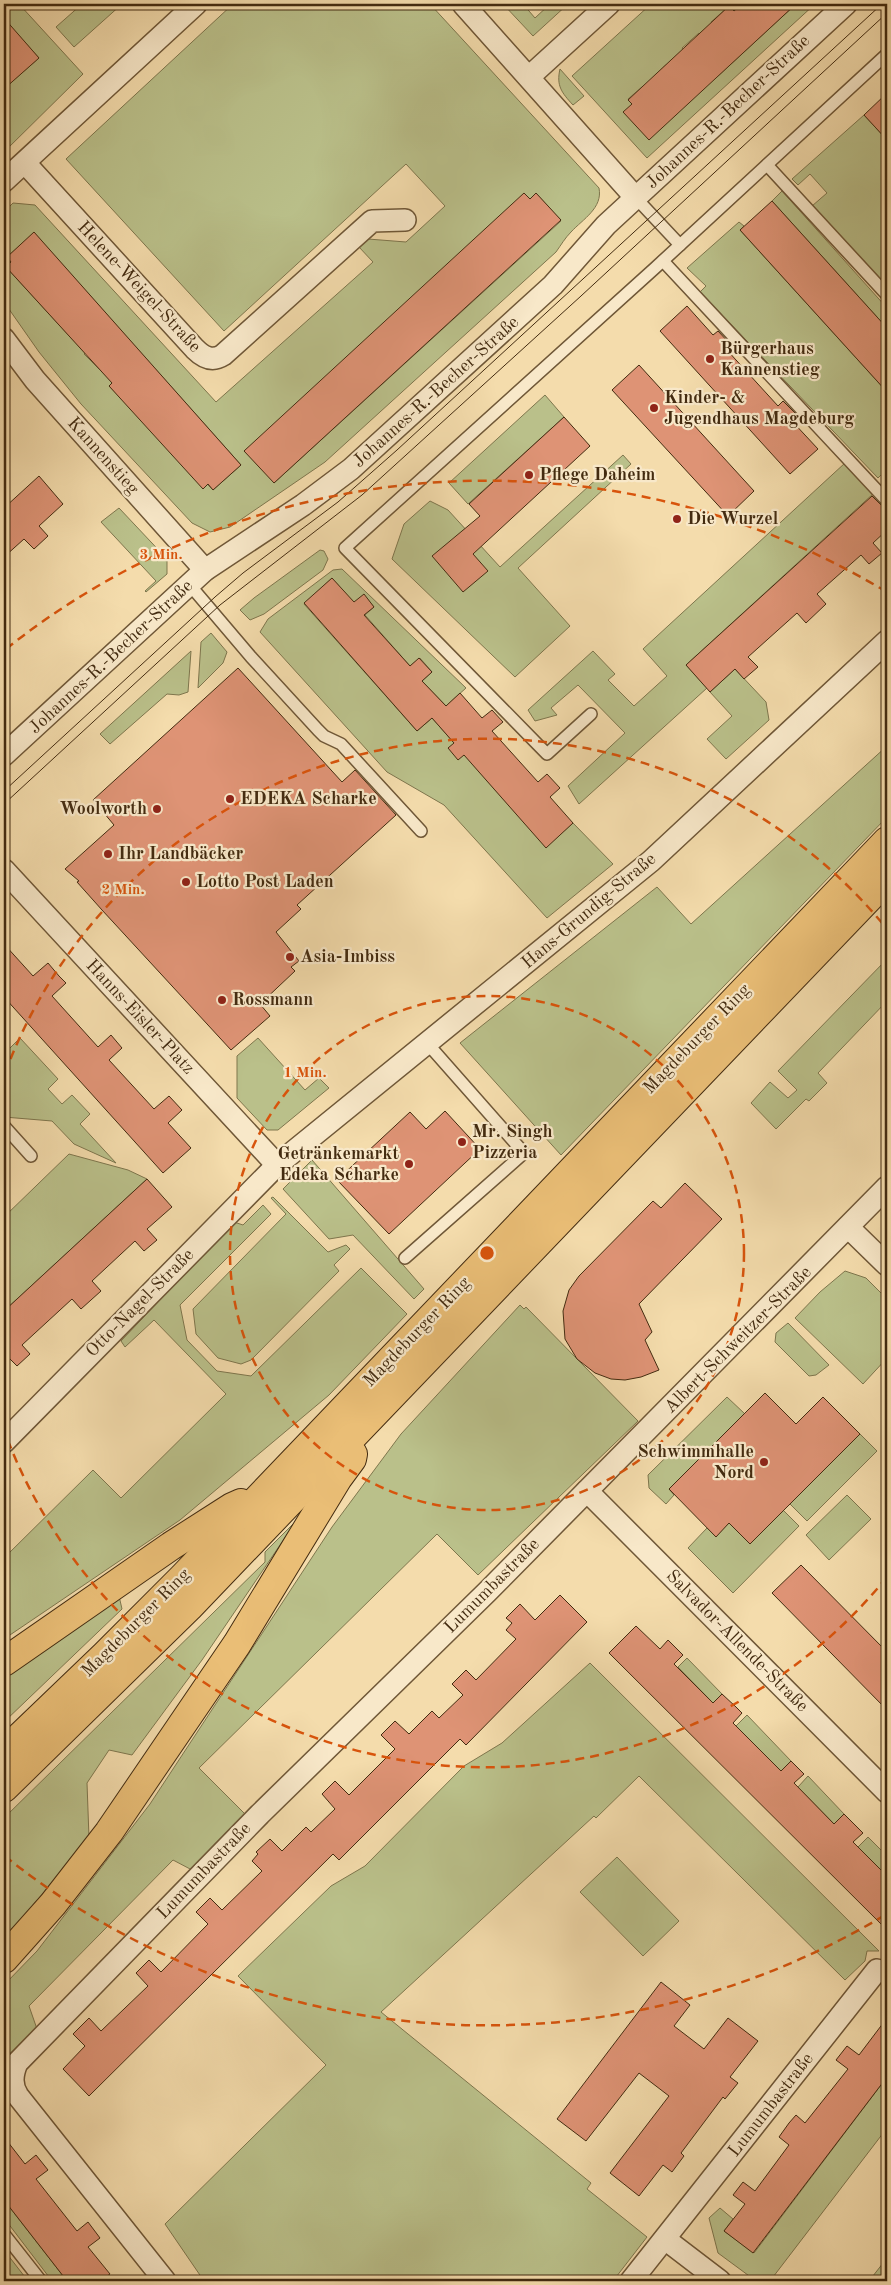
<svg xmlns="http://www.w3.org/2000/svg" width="891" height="2285" viewBox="0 0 891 2285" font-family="'Old Standard TT',serif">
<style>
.green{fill:#bac08a;stroke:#7e764d;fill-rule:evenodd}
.building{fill:#de9375;stroke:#432b10}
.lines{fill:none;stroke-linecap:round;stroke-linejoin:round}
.lane-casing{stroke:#6f5737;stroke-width:14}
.street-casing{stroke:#6f5737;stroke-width:24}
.highway-casing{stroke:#432b10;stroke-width:30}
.lane{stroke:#f8e8c9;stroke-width:11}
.street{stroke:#f8e8c9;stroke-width:21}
.highway{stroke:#eabe76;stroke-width:28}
.tram{stroke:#432b10;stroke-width:1}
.ring{fill:none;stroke:#d8540c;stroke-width:2.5;stroke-dasharray:9 6}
.poi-dot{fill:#8f2418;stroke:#f8e8c9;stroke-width:2}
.labels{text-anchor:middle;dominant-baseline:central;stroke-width:4.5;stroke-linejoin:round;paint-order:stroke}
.street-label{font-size:18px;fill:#432b10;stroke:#f8e8c9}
.poi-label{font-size:18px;font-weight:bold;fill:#432b10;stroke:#f8e8c9;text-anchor:start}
.centre{fill:#d8540c;stroke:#f8e8c9;stroke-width:2.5}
.ring-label{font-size:15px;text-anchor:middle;font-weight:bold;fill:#d8540c;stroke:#f8e8c9;stroke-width:4.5;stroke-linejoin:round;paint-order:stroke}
</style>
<rect width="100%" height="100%" fill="#f4dcac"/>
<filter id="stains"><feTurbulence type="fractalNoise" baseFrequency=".004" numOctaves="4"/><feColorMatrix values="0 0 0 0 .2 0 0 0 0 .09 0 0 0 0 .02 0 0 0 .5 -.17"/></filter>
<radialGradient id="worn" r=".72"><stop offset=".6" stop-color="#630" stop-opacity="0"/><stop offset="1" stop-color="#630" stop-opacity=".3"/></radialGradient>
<g class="green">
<path d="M4,4h15l64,70 -79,78v-73l4,6 31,-27 -35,-39z"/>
<path d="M82,4h40l-48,43 -18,-20z"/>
<path d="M233,4h197l169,184c4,20 -16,31 -28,44 -6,6 -10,13 -15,20l-231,210 -95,65 -20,5 -18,-9 -111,-119 -42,-52 -35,-50v-90l9,-9 22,2 181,197 157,-140 -14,-15 9,-8 38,3 39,-36 -39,-42 -182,167 -158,-172zM536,193l25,28 -287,262 250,-289 6,5zM34,233l207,232 -28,25 -104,-104 5,-5 -10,-16 -5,4 -15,-15 5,-5 -16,-9 -67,-73 5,-5 -4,-5z"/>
<path d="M503,4h20l12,14 15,-14h18l-35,32z"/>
<path d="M651,4h91l-8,7 -5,-5 -18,16 4,6 -11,10 -5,-5 -17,15 5,6c-22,8 -29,16 -40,37l-5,-4 -14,12 4,5 86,-28 78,-72h19l-168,154 -75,-82z"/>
<path d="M560,69l24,27 -11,9c-11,-12 -17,-19 -13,-36z"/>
<path d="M864,115l23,25v147l-75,-81 15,-13 -17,-19 -12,11 -6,-6z"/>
<path d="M782,191l105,117v20l-115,-127z"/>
<path d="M739,222l5,4 -4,4 147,162v77l-9,9 -178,-186 6,-6 -19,-18z"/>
<path d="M545,395l19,22 -96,87 -19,-21z"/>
<path d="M623,455l8,9 -113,104 52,58 -55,51 -123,-118 12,-35 26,-23 18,9 52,57z"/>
<path d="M845,463l29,30 -188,172 21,23 -128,116 -11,-18 57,-53 -47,-48 -27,23 6,7 -22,6 -7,-11 65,-59 22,23 -7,6 26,26 33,-30 -24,-27z"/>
<path d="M119,508l48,51v15l-21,18 -1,-1 11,-10 -55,-59z"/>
<path d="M320,550l4,1 4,8 -5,11 -59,44 -14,6 -10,-10 14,-12z"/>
<path d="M342,569l124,119 -20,18 -24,-25 10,-9 -12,-14 -10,8 -45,-51 9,-8 -10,-12 -10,8 -22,-25 -28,26 113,127 15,-13 114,129 27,-24 40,41 -66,54 -103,-113 -57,-33 -127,-140 8,-13 65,-49z"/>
<path d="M211,633l16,19 -4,11 -25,25 3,-46z"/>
<path d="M191,651l-3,41 -9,3 -12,-1 -57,50 -10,-10z"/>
<path d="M735,669l31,33 3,18 -43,39 -19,-20 25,-23 -22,-24z"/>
<path d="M887,746v71l-326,338 -101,-112 197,-156 34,37z"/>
<path d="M887,959v42l-69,72 9,10 -18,18 -3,-2 -30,30 -25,-26 19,-21 18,16 9,-8 -19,-19z"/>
<path d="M20,1038l38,41 -10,10 14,15 10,-9 18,19 -10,10 36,39 -42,-19 -22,-23 -48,-4v-75l6,6z"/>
<path d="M258,1038l47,52 14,-12 10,10 -51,42h-11l-30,-32v-42z"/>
<path d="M69,1154l59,16 19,9 -143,132v-94z"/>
<path d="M312,1160l112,129 -10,10 -61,-64 -24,4 -46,-50z"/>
<path d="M273,1197l55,55 18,-7 4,4 -16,16 5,6 -88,89 -10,4 -23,-6 -22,-24 -3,-25 93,-95 -15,-16z"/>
<path d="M263,1205l8,9 -91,91 7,35 30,31 34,5 110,-108 46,46 -78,81 -149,125 -176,119v-81l89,-88 28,28 105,-104 -72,-74 -29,27 -4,-6 113,-119 9,3z"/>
<path d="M845,1271l21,7 21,21v59l-24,26 -68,-66 25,-26z"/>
<path d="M520,1305l4,4 2,-2 112,114 -160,154 -41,-41 -238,234 48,48 -55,54 -19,-10 -144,146 8,23 -33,32v-76l33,-34 113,-147 182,-277 69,-93z"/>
<path d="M788,1323l41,42 -13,10 -7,1 -34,-34 1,-9z"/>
<path d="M727,1397l18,17 -76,75 5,6 -8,9 -17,-16 -1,-13z"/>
<path d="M860,1434l17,17 -70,70 -17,-17z"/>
<path d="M847,1495l24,24 -42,41 -23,-25z"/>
<path d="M783,1510l16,16 -66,67 -45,-45 19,-20 9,8 13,-13 21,21z"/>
<path d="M297,1520l-95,140 -70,95 -23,-5 -22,33 2,55 -85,102v-122l261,-256v-10z"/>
<path d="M119,1596l3,13 -118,113v-46z"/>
<path d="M687,1658l35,36 -9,9 -35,-36z"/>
<path d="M590,1663l289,288h-12l-2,10 -20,19 -206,-204 -43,42 -2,-2 -213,196 210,171 -4,6 60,48 -34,44h-409l-39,-57 161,-159 -88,-89 93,-90 34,-20 99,-100 38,-23z"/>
<path d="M747,1715l44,46 -10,10 -45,-45z"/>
<path d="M808,1776l36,38 -10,10 -36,-37z"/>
<path d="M868,1837l19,19v20l-29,-29z"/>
<path d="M617,1857l62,64 -36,35 -63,-64z"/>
<path d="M887,2077v51l-117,153h-14l-38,-28 -9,-35 11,-10 13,11 -9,12 30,22z"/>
<path d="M4,2200l63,81h-15l-48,-63z"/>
<path d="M4,2250l24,31h-24z"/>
<path d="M887,2258v15l-6,8h-12z"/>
</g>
<g class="building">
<path d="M742,4h54l-147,136 -26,-28 9,-8 -4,-4 101,-94 5,5z"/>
<path d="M4,18l35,40 -35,31z"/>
<path d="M887,93v47l-23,-25z"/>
<path d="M524,193l6,6 6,-6 25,27 -287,263 -30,-32z"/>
<path d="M772,201l115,127v64l-147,-162z"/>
<path d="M34,232l207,233 -28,25 -5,-6 -5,5 -94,-103 3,-3 -106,-116 5,-5 -4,-5z"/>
<path d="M687,306l26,29 5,-4 13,14 -5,4 52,57 5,-5 14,14 -6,5 27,29 -28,25 -130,-143z"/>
<path d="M639,365l115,126 -26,25 -116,-126z"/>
<path d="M564,417l26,29 -117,108 15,17 -25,21 -31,-36 48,-40 -11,-12z"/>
<path d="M39,476l24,28 -24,22 9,10 -14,13 -10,-10 -20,18v-49z"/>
<path d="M872,496l10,10 5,2v22l-14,13 9,10 -13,11 -8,-9 -44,39 9,10 -20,19 -9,-10 -49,44 10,10 -14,12 -9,-10 -25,23 -24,-27z"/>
<path d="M332,578l22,24 10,-8 10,13 -10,8 46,51 9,-8 13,14 -10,9 24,25 14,-13 22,25 10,-8 11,12 -11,9 46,51 9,-8 13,14 -10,9 23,26 -27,25 -82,-93 -6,5 -10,-12 6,-5 -22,-25 -15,13 -113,-128z"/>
<path d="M238,668l104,114 13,-12 41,45 -99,90 4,4 -25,23 23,29 -8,6 4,4 -35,33 10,12 -39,34 -129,-140 -25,-28 2,-1 -14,-12 49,-44 -21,-25z"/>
<path d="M4,944l29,32 15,-13 11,13 7,7 -14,13 46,51 13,-12 11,13 -13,12 45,49 15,-13 13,14 -14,13 23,25 -28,25 -159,-176z"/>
<path d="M445,1111l35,38 -91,85 -52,-54 73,-68 16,17z"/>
<path d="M147,1179l25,28 -25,22 10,11 -13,11 -9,-10 -43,40 9,10 -20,18 -9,-10 -50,46 8,9 -13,12 -9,-9 -4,4v-50z"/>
<path d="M685,1183l37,36 -83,85 13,28 -7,8 14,30 -18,7 -16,3 -14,-1 -16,-6 -18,-14 -12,-20 -2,-28 6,-21 10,-14 74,-75 8,7z"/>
<path d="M765,1393l31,31 27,-27 37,37 -110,110 -21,-21 -13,14 -47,-48z"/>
<path d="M801,1565l86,87v58l-115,-117z"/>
<path d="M560,1595l27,27 -121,123 -6,-6 -121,121 -6,-6 -244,242 -26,-27 22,-23 -12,-12 16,-16 12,13 47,-45 -12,-13 13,-13 12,12 47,-48 -12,-12 14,-14 12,12 40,-39 -10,-10 6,-7 -2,-2 14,-13 12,12 24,-24 5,5 24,-23 -13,-15 13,-13 14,14 46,-46 -14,-14 14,-14 14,13 23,-23 7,7 24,-23 -11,-11 14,-14 10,10 40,-41 -10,-9 6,-7 -6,-5 14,-14 15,16z"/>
<path d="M636,1626l24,23 8,-9 15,15 -9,9 39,39 9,-9 14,13 6,6 -9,10 48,48 10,-10 13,13 -10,9 40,41 10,-10 19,19 -10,9 34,34v54l-278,-277z"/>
<path d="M661,1982l29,23 -16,21 30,23 24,-31 30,23 -28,36 8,6 -13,16 -2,-2 -42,56 3,3 -12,16 -9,-7 -24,31 -29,-23 59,-77 -30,-23 -53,68 -29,-22z"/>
<path d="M887,2018v59l-134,176 -29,-22 21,-27 -12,-9 10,-13 12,9 34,-46 -10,-8 10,-14 7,-8 9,8 43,-54 -12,-9 11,-14 12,9z"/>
<path d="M4,2137l21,27 11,-9 12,15 -12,9 41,52 11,-9 12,16 -12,9 22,27 -10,7h-33l-63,-81z"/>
</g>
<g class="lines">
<defs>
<g id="lane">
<path d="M767,165l120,130"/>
<path d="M635,197l45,48"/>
<path d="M663,261l224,240"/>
<path d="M189,584l62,73 67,73 6,6 17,8 80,87"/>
<path d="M591,714l-44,40 -202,-206 310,-280 232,-214"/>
<path d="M4,1126l27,30"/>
<path d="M405,1258l119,-105 -97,-110"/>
<path d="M4,2234l37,47"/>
</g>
<g id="street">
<path d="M463,4l172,193"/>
<path d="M529,77l80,-73"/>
<path d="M25,163l170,186c8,8 17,13 28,6l149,-134 33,-1"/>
<path d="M4,181l192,-177"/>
<path d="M4,339l31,41 170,190"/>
<path d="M4,755l201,-185 98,-65 48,-36 202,-184 53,-60 240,-221"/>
<path d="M4,870l273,295"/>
<path d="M848,1227l39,38"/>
<path d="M4,1442l273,-277 374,-304 236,-220"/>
<path d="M587,1491l300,301"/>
<path d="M665,2239l55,42"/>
<path d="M165,2281l-147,-185c-7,-11 -6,-21 -1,-33l243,-249 227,-222 400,-405"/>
<path d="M631,2281l246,-311"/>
</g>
<g id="highway">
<path d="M4,1662l167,-116 61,-39 9,-4"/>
<path d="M4,1752l101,-97 78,-78 704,-736"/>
<path d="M4,1788l185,-181 698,-728"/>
<path d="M4,1959l49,-55 56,-72 128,-188 101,-166 14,-19 1,-5"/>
</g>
</defs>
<use href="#lane" class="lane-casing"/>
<use href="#street" class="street-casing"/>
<use href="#highway" class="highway-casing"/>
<use href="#lane" class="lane"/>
<use href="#street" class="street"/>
<use href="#highway" class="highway"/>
<g class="tram">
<path d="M4,791l211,-194 28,-24 95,-71 59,-52 485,-446"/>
<path d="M4,804l216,-199 142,-110 219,-199 306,-283"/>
</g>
</g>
<g class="ring">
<circle cx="487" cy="1253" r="257"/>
<path d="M887 1577A515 515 0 0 1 5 1433M5 1073A515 515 0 0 1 887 929"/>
<path d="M885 1915A772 772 0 0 1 6 1857M6 649A772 772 0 0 1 885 591"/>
</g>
<g class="poi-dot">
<circle cx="710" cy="359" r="5"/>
<circle cx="654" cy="408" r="5"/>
<circle cx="529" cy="475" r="5"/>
<circle cx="677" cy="519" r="5"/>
<circle cx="230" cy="799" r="5"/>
<circle cx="157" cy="809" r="5"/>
<circle cx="108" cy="854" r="5"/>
<circle cx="186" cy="882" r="5"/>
<circle cx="290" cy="957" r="5"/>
<circle cx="222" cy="1000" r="5"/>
<circle cx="462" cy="1142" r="5"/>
<circle cx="409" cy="1164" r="5"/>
<circle cx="764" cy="1462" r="5"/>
</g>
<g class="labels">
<g class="street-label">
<text transform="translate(728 112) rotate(-43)">Johannes-R.-Becher-Straße</text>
<text transform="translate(139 287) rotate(47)">Helene-Weigel-Straße</text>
<text transform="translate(436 392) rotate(-42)">Johannes-R.-Becher-Straße</text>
<text transform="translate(103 456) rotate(48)">Kannenstieg</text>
<text transform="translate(111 657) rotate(-43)">Johannes-R.-Becher-Straße</text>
<text transform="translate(589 911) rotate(-40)">Hans-Grundig-Straße</text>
<text transform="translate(140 1017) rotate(47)">Hanns-Eisler-Platz</text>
<text transform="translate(697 1039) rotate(-46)">Magdeburger Ring</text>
<text transform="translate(140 1303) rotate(-45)">Otto-Nagel-Straße</text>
<text transform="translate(417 1332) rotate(-46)">Magdeburger Ring</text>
<text transform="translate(738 1340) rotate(-45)">Albert-Schweitzer-Straße</text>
<text transform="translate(492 1586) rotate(-45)">Lumumbastraße</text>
<text transform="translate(136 1623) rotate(-45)">Magdeburger Ring</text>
<text transform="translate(737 1641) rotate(45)">Salvador-Allende-Straße</text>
<text transform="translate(204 1871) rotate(-46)">Lumumbastraße</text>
<text transform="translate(771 2105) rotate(-52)">Lumumbastraße</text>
</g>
<g class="poi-label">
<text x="720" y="349">Bürgerhaus<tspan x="720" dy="21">Kannenstieg</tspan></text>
<text x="664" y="398">Kinder- &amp;<tspan x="664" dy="21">Jugendhaus Magdeburg</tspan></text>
<text x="539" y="475">Pflege Daheim</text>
<text x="687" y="519">Die Wurzel</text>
<text x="240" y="799">EDEKA Scharke</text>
<text x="147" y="809" text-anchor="end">Woolworth</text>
<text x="118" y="854">Ihr Landbäcker</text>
<text x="196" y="882">Lotto Post Laden</text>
<text x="300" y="957">Asia-Imbiss</text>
<text x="232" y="1000">Rossmann</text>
<text x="472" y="1132">Mr. Singh<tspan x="472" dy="21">Pizzeria</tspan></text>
<text x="399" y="1154" text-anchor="end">Getränkemarkt<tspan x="399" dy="21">Edeka Scharke</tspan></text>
<text x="754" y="1452" text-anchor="end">Schwimmhalle<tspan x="754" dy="21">Nord</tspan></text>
</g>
</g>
<circle cx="487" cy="1253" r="8" class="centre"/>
<g class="ring-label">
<text x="161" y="559">3 Min.</text>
<text x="123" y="894">2 Min.</text>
<text x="305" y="1077">1 Min.</text>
</g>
<rect width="891" height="2285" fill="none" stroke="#f4dcac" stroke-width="20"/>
<rect x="5" y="5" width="881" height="2275" fill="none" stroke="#432b10" stroke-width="2.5"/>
<rect x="10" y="10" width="871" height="2265" fill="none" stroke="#432b10"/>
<rect width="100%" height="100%" filter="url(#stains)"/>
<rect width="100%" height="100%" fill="url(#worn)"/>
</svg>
